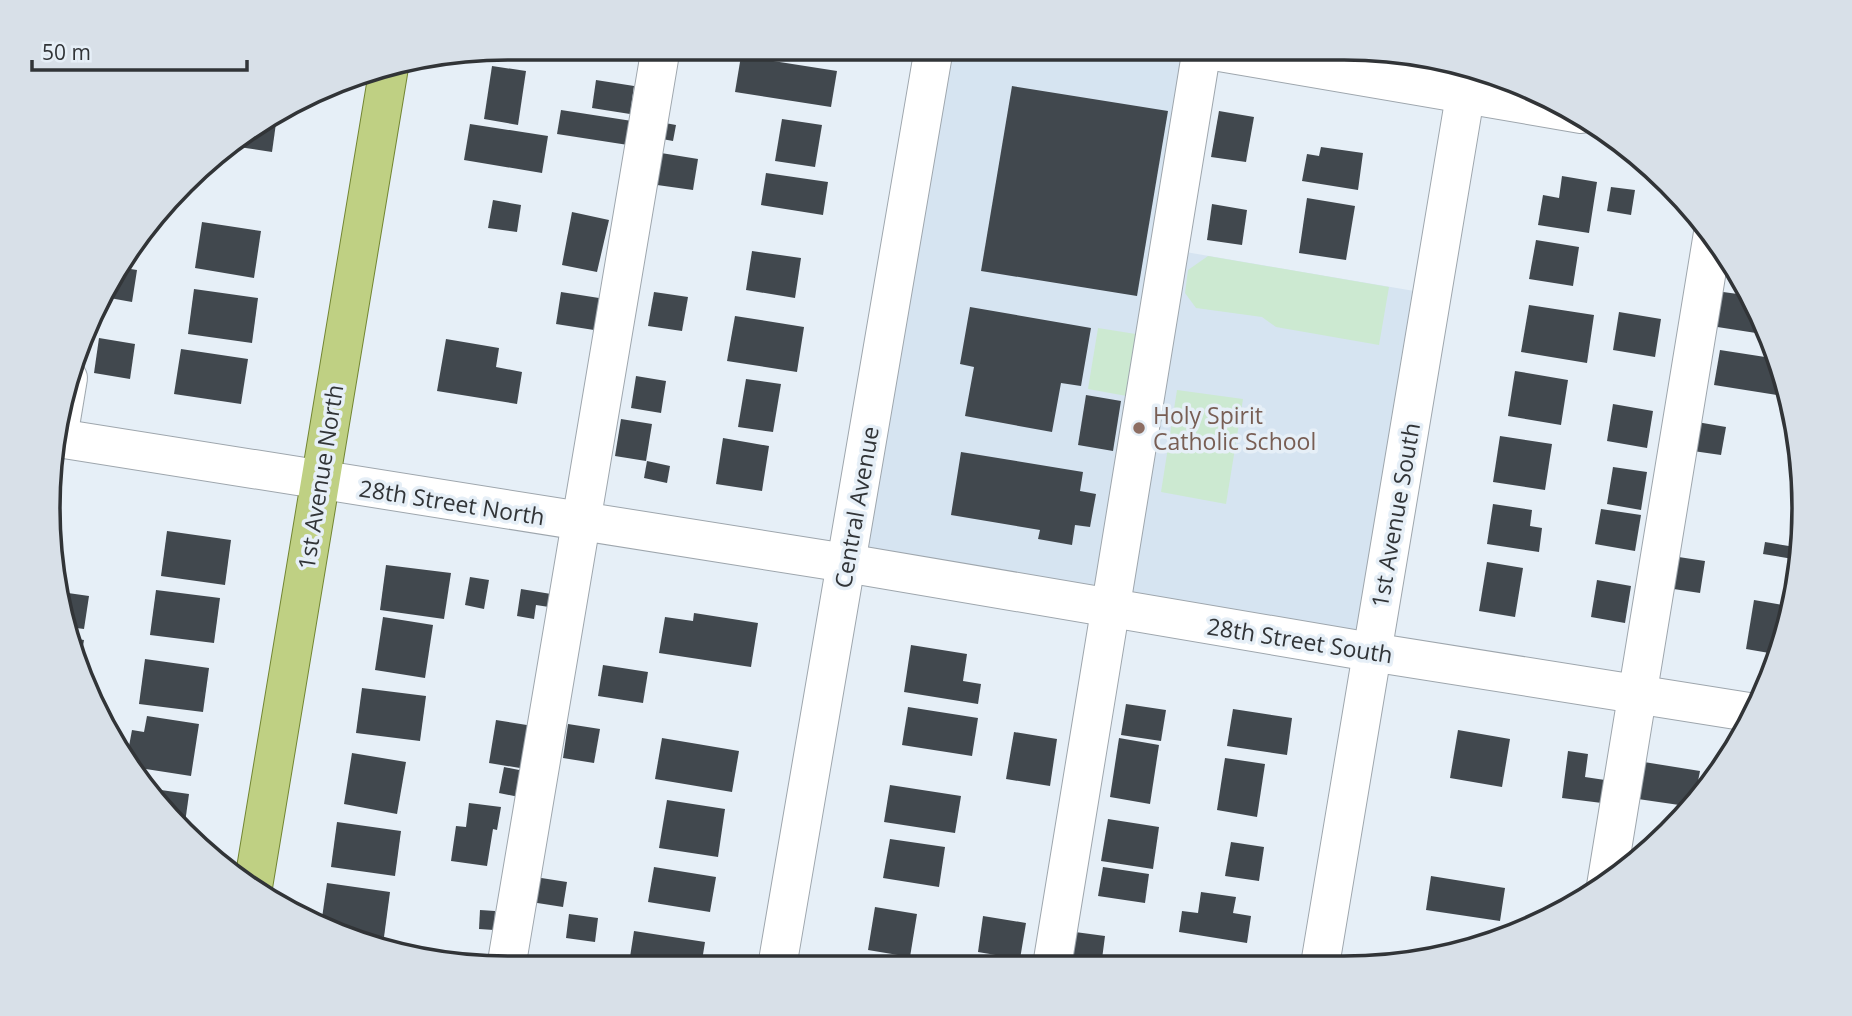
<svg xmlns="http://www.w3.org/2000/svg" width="1852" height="1016" viewBox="0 0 1852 1016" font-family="'Open Sans',sans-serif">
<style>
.built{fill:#d6e4f1}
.green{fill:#cce9d1}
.building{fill:#41484e}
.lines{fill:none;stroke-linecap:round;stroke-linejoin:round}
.minor-casing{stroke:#9ea6ad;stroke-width:40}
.major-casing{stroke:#728532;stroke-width:40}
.minor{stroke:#fff;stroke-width:38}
.major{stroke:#bfd083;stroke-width:38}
.education-dot{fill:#8d6e63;stroke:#e6eff7;stroke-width:2.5}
.labels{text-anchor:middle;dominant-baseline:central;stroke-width:7;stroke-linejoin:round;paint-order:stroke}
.education-label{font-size:23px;fill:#785e54;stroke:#e6eff7;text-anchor:start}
.street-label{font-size:23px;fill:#313437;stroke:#e6eff7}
.rim{fill:none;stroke:#313437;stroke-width:3.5}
</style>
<rect width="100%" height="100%" fill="#e6eff7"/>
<path class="built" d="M934,48h262l-28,201 264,45 -61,358 -525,-89z"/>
<g class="green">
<path d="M1208,256l181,31 -10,58 -103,-18 -14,-10 -66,-9 -11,-15 3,-23z"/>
<path d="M1098,328l44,7 -10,62 -44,-8z"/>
<path d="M1177,390l66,9 -17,105 -65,-12z"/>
</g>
<g class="building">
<path d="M508,47h22l-2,11 -36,-5 1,-3z"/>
<path d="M574,47h18l-1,5z"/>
<path d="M741,56l96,15 -6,36 -96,-15z"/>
<path d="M492,66l34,5 -8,54 -34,-6z"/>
<path d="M596,80l38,6 -4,28 -38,-6z"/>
<path d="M1012,86l156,25 -31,185 -156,-25z"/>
<path d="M561,110l71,11 -4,24 -71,-11z"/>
<path d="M1219,111l35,6 -8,45 -35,-5z"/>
<path d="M277,116l-5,36 -47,-7 2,-2z"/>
<path d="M782,119l40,6 -7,42 -40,-6z"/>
<path d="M665,123l11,2 -3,16 -11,-2z"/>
<path d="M470,124l78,12 -6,37 -78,-13z"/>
<path d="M1321,147l42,6 -5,37 -56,-9 5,-27 12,2z"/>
<path d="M655,152l43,7 -5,31 -43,-6z"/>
<path d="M766,173l62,9 -5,33 -62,-10z"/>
<path d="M1562,176l35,6 -8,51 -51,-8 5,-30 16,3z"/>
<path d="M1611,187l24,3 -4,25 -24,-4z"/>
<path d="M1307,198l48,8 -9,54 -47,-7z"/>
<path d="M493,200l28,5 -4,27 -29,-4z"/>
<path d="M1212,204l35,6 -5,35 -35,-5z"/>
<path d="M572,212l37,8 -12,52 -35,-7z"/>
<path d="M202,222l59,9 -7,47 -59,-10z"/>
<path d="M1536,240l43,7 -6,39 -44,-7z"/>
<path d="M752,251l49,7 -6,40 -49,-8z"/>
<path d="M118,267l19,3 -5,32 -28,-5z"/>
<path d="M194,289l64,9 -6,45 -64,-9z"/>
<path d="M1716,291l36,5 8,15 -4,22 -45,-7z"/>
<path d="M561,292l38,6 -5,32 -38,-6z"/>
<path d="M654,292l34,5 -6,34 -34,-5z"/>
<path d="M1529,305l65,10 -7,48 -66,-11z"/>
<path d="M970,307l121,21 -10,58 -20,-3 -9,49 -87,-16 9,-49 -14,-3z"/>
<path d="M1619,312l42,7 -6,38 -42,-7z"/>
<path d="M735,316l69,11 -7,45 -70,-11z"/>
<path d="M99,338l36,6 -5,35 -36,-6z"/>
<path d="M446,339l53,9 -3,19 26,5 -5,32 -80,-13z"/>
<path d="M181,349l67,10 -7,45 -67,-10z"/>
<path d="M1720,350l58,9 12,38 -76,-12z"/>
<path d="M1515,371l53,9 -7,45 -53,-9z"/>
<path d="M636,376l30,5 -5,32 -30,-5z"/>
<path d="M746,379l35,5 -8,48 -35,-5z"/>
<path d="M1086,395l35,6 -8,50 -35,-6z"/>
<path d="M1613,404l40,7 -6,37 -40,-7z"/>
<path d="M621,419l31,5 -6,37 -31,-5z"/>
<path d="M1697,422l29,5 -5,28 -28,-4z"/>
<path d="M1500,436l52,8 -7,46 -52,-8z"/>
<path d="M723,438l46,8 -7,45 -46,-7z"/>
<path d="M961,452l122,20 -3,19 16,3 -6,33 -15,-2 -3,20 -34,-6 2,-9 -89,-15z"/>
<path d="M647,461l23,5 -3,17 -23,-5z"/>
<path d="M1613,467l34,5 -6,38 -34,-6z"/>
<path d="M1493,504l39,6 -2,16 12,2 -3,24 -52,-8z"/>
<path d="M1801,506h2l-1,19h-4z"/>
<path d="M1601,509l40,6 -6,36 -40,-7z"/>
<path d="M167,531l64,9 -6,45 -64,-9z"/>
<path d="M1765,542l36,6v20l-6,23 -8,-1 6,-31 -30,-5z"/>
<path d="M1672,556l33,5 -5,32 -33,-5z"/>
<path d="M1487,562l36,6 -8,49 -36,-6z"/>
<path d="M386,565l65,8 -7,46 -64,-9z"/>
<path d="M470,577l19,3 -5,29 -19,-4z"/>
<path d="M1597,580l34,6 -6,37 -34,-6z"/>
<path d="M521,589l30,5 -2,13 -13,-2 -2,14 -17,-3z"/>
<path d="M156,590l64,8 -6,45 -64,-8z"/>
<path d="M61,592l28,4 -5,33 -15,-2z"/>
<path d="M1754,600l29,5 -8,49 -29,-5z"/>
<path d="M694,613l64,10 -7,44 -92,-14 6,-36 28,4z"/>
<path d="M1784,614l6,1 -12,47 -1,-1z"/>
<path d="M383,617l50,8 -8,53 -50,-8z"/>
<path d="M71,638l13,2 -5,30z"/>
<path d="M911,645l56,9 -4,27 18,3 -3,20 -74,-12z"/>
<path d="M145,659l64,9 -6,44 -64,-8z"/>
<path d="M603,665l45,7 -5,31 -45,-7z"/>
<path d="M362,688l64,8 -6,45 -64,-8z"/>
<path d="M1126,704l40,6 -5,31 -40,-6z"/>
<path d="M908,707l70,11 -6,38 -70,-11z"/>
<path d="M1233,709l59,9 -5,37 -60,-9z"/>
<path d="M147,716l52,8 -8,52 -58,-9 -6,-10 5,-27 12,2z"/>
<path d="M496,720l37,6 -7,43 -37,-6z"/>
<path d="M568,724l32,5 -6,34 -31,-5z"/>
<path d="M1458,730l52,9 -8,48 -52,-9z"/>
<path d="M1014,732l43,7 -7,47 -44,-7z"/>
<path d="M662,738l77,13 -7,41 -77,-13z"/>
<path d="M1119,738l40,7 -9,59 -40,-7z"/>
<path d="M1568,751l20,3 -3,23 20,3 -3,23 -40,-5z"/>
<path d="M352,753l54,9 -9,52 -53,-10z"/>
<path d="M1225,758l40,6 -8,53 -40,-7z"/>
<path d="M1644,762l56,9 -7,36 -55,-8z"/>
<path d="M504,767l20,4 -5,26 -20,-4z"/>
<path d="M890,785l71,11 -6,37 -71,-11z"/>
<path d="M147,788l42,6 -5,36 -22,-18z"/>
<path d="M667,800l58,9 -7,48 -59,-9z"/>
<path d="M469,803l32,4 -4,23 -4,-1 -6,37 -36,-5 5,-35 10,1z"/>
<path d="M1108,819l51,8 -6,42 -52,-8z"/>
<path d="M337,822l64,9 -6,45 -64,-9z"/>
<path d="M890,839l55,8 -6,40 -56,-9z"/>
<path d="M1231,842l33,5 -5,34 -34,-5z"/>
<path d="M654,867l62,10 -6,35 -62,-10z"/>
<path d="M1103,867l46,7 -4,29 -47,-7z"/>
<path d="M1431,876l74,12 -5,33 -74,-11z"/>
<path d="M535,877l32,5 -4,25 -32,-5z"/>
<path d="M327,883l63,9 -6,45 -52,-7 -11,-5z"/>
<path d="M1201,892l35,5 -3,16 18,3 -4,27 -68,-11 3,-21 16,2z"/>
<path d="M875,907l42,7 -7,43 -42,-7z"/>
<path d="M480,910l15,1 -1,19 -15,-1z"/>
<path d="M569,914l29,4 -3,24 -29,-4z"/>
<path d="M983,916l43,7 -6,36 -42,-7z"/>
<path d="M634,931l71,11 -4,25h-54l1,-7 -18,-3z"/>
<path d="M1075,932l30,4 -3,23 31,4v3h-63z"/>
</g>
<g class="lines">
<defs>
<g id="minor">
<path d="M1196,48l385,66"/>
<path d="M58,438l788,125 525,89 384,61"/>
<path d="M58,438l10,-60"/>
<path d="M1606,886l107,-653"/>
<path d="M1320,965l150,-899"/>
<path d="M1052,966l150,-918"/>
<path d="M777,967l157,-919"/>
<path d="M506,968l155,-921"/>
</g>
<path id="major" d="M253,887l136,-820"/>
</defs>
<use href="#minor" class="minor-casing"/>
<use href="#major" class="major-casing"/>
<use href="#minor" class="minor"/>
<use href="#major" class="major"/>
</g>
<circle class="education-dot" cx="1139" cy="428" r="7"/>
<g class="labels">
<g class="education-label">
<text x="1153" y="415">Holy Spirit<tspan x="1153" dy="26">Catholic School</tspan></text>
</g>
<g class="street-label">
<text transform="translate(320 477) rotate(-81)">1st Avenue North</text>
<text transform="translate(452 502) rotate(9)">28th Street North</text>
<text transform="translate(856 507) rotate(-80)">Central Avenue</text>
<text transform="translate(1395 515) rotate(-80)">1st Avenue South</text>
<text transform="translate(1300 640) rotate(9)">28th Street South</text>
</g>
</g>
<path d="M0 0H1852V1016H0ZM508 60H1344A448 448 0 0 1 1792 508V508A448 448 0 0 1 1344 956H508A448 448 0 0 1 60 508V508A448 448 0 0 1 508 60Z" fill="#d8e0e8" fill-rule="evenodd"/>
<path class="rim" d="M508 60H1344A448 448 0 0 1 1792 508V508A448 448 0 0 1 1344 956H508A448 448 0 0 1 60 508V508A448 448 0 0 1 508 60Z"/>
<path d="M32 60v10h215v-10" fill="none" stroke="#313437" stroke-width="3.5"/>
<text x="42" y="60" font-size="21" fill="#313437" stroke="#e6eff7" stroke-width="5" paint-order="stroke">50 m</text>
</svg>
